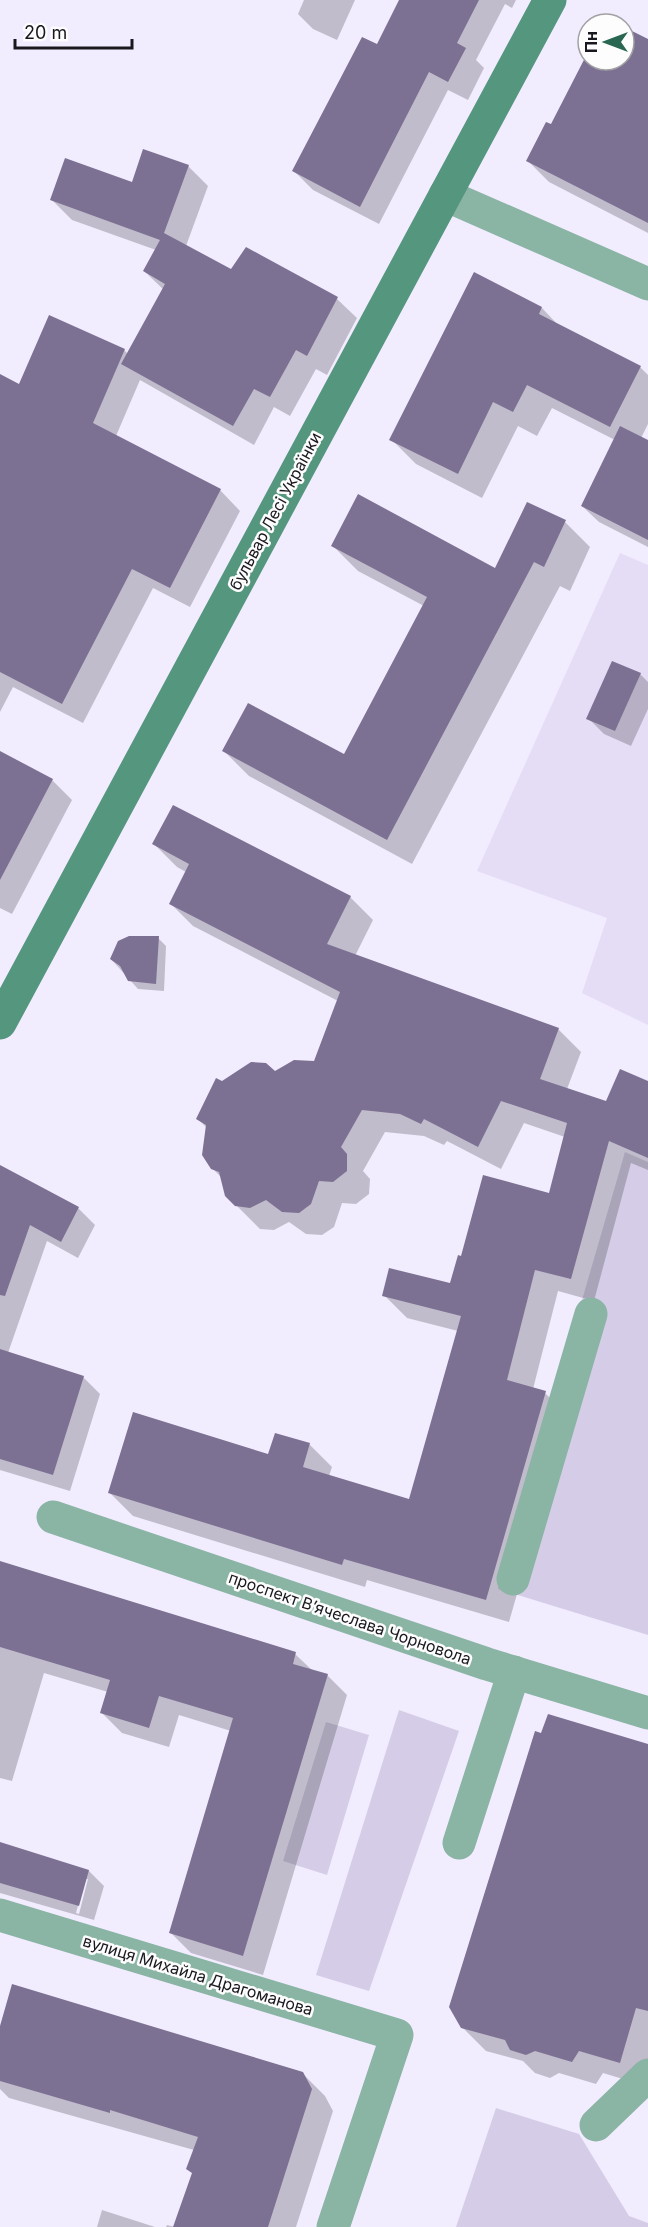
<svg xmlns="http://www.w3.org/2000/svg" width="648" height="2227" viewBox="0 0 648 2227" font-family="Inter,sans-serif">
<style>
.built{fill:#e5ddf6}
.green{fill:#d5cde7}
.shadow{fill:#0003;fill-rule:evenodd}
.building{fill:#7c7192}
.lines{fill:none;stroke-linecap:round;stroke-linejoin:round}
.street{stroke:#8ab4a3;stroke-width:33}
.secondary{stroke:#55967e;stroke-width:33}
.labels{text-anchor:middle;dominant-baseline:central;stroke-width:5;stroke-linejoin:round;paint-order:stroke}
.street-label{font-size:16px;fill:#1a181f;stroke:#fdfdfd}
</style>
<rect width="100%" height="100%" fill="#f2ecff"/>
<path class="built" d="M620,553l28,12v460l-66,-32 25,-75 -130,-47z"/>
<g class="green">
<path d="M625,1152l23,10v473l-150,-46z"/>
<path d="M399,1710l60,21 -90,260 -53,-16z"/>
<path d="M326,1722l43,13 -42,140 -44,-14z"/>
<path d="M496,2108l83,26 50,82 19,7v4h-192z"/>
</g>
<g class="shadow">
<path d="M304,0h51l-18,40 -24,-11 -15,-15z"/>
<path d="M406,0h110l-4,8 -7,-4 -29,56 8,8 -16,32 -20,-10 -69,134 -66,-34 -19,-19 84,-114z"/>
<path d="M624,28l24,13v192l-99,-51 -21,-21 23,-35 37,-71v5h36z"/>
<path d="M188,166l20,20 -22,60 45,25 15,-22 91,50 20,19 -30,57 -11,-6 -26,47 -16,-9 -20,38 -114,-65 -24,56 104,54 20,21 -50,96 -37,-19 -70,135 -70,-36 -13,25v-336l19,10 105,-36 4,4 36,-64 -20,-19 12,-21 -84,-30 -20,-20 81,-16z"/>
<path d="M474,274l68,34 17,18 81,41 8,8v49l-7,14 7,4v105l-49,-25 -17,-16 33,-66 -63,-32 -15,28 -19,-10 -36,72 -66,-34 -25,-25z"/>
<path d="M565,522l25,25 -20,44 -10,-5 -148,278 -163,-88 -25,-25 121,5 79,-150 -66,-35 -26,-26 164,25z"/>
<path d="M640,674l8,8v27l-17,37 -27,-12 -16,-16z"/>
<path d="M0,753l52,27 20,20 -60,114 -12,-6z"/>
<path d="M154,844l196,53 23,23 -18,36 203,73 23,23 -14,37 40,13 41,-20v88l-17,-7 -37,138 -36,-10 -25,98 12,4 23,23 -59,206 -142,-42 -2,7 -232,-71 -23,-23 199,-49 23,23 -3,9 81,25 48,-170 -51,-13 -23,-23 67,-10 11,-27 88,-63 15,-58 -41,-14 -23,46 -54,-28 -3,4 -20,-9 -39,-4 -22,39 7,8 -1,15 -13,10 -14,-1 -8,24 -12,8 -16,-1 -17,-12 -15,8 -14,-1 -34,-34 -4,-17 -10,-10 -5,-40 -9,-9 25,-36 92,-21 23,-61 -145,-75 -23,-23 16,-31 -9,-5z"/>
<path d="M158,938l8,8 -2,45 -26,-2 -27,-30z"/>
<path d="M0,1189l78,19 17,17 -17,33 -31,-17 -39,112 75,24 17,17 -30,97 -70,-21z"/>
<path d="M0,1563l295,91 18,17 14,4 20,20 -84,280 -72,-22 -20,-20 60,-202 -52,-16 -10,32 -47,-14 -20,-20 6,-21 -64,-19 -32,108 -12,-3z"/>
<path d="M536,1733l112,13v321l-5,18 -40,-12 -7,11 -37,-11 -9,5 -15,-5 -12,-12 -37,-10 -24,-24 -12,-21z"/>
<path d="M0,1844l89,27 15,15 -10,34 -94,-27zM85,1879h3l-9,35 -3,-1z"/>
<path d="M0,2031l303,43 22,22 8,15 -37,116h-130l1,-2 8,2 18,-53 1,-24 -185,-52 -9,-9z"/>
<path d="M102,2210l53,17h-58z"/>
</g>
<g class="building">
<path d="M399,0h80l-22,43 9,5 -18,34 -19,-10 -69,135 -68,-36 70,-134 15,7z"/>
<path d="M624,27l24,12v184l-122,-62 20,-39 5,2 37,-72v8h36z"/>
<path d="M143,149l46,16 -25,68 67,36 15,-22 92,50 -31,59 -11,-6 -26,47 -16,-8 -21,37 -112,-62 44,-80 -22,-13 17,-31 -110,-40 15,-42 67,24z"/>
<path d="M474,272l68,35 -3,7 102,52 -31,61 -83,-42 -14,27 -20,-10 -35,72 -69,-34z"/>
<path d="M49,315l76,34 -32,74 128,66 -51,99 -38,-19 -70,135 -62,-32v-298l19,10z"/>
<path d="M620,426l28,14v100l-67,-34z"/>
<path d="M358,494l137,74 32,-66 39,18 -22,47 -10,-5 -147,278 -165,-89 26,-48 96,51 83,-157 -96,-51z"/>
<path d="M612,661l29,12 -26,58 -29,-12z"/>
<path d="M0,751l53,28 -53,101z"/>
<path d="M173,805l178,91 -24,48 232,84 -19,51 66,22 14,-32 28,12v77l-39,-17 -38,138 -36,-9 -28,110 39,11 -60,209 -142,-41 -2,6 -234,-72 25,-81 135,42 7,-21 35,10 -7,24 106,32 52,-183 -79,-20 7,-28 61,15 8,-28 3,1 22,-81 66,18 18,-70 -66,-22 -23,46 -54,-28 -3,5 -21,-10 -38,-4 -21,37 6,7v17l-14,11 -14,-1 -8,23 -12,9 -17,-1 -16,-12 -16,8 -15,-2 -10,-10 -6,-24 -8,-3 -9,-14 4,-30 -10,-6 20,-41 6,3 29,-19 15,1 9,8 19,-11 20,1 26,-69 -171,-88 20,-40 -37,-20z"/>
<path d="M129,936h30l-3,48 -28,-3 -8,-15 -10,-7 8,-18z"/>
<path d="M0,1165l79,42 -18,35 -31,-17 -25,71 -5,-1z"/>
<path d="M0,1349l84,27 -31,99 -53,-16z"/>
<path d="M0,1561l296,91 -3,12 35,10 -85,282 -74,-23 64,-215 -74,-22 -10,32 -49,-15 10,-33 -110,-33z"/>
<path d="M548,1714l100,30v267l-12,-3 -16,55 -41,-12 -7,11 -37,-11 -9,4 -16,-5 -5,-10 -44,-12 -12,-21 86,-276 6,2z"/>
<path d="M0,1842l89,28 -10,36 -79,-23z"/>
<path d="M12,1984l291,88 9,17 -44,138h-95l19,-54 -6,-4 12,-32 -88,-27v3l-110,-32v-55z"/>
</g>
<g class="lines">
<g class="street">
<path d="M445,195l203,89"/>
<path d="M53,1517l434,147 161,49"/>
<path d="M513,1579l78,-265"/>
<path d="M459,1843l55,-171"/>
<path d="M0,1915l397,120 -64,192"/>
<path d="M596,2125l52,-50"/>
</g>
<path class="secondary" d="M0,1023l550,-1023"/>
</g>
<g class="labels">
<g class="street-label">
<text transform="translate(275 511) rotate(-62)">бульвар Лесі Українки</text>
<text transform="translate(350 1618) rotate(19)">проспект Вʼячеслава Чорновола</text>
<text transform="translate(198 1975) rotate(17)">вулиця Михайла Драгоманова</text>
</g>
</g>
<g transform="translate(606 42) rotate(270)"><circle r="28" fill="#fdfdfd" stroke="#a2a1a4" stroke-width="1.5"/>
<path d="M0-4.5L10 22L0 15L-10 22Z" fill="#296752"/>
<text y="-9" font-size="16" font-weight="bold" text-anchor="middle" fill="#1a181f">Пн</text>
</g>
<path d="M15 39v9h117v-9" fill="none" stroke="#1a181f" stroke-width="3"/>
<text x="24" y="39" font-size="18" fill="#1a181f" stroke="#fdfdfd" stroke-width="4.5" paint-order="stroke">20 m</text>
</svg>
